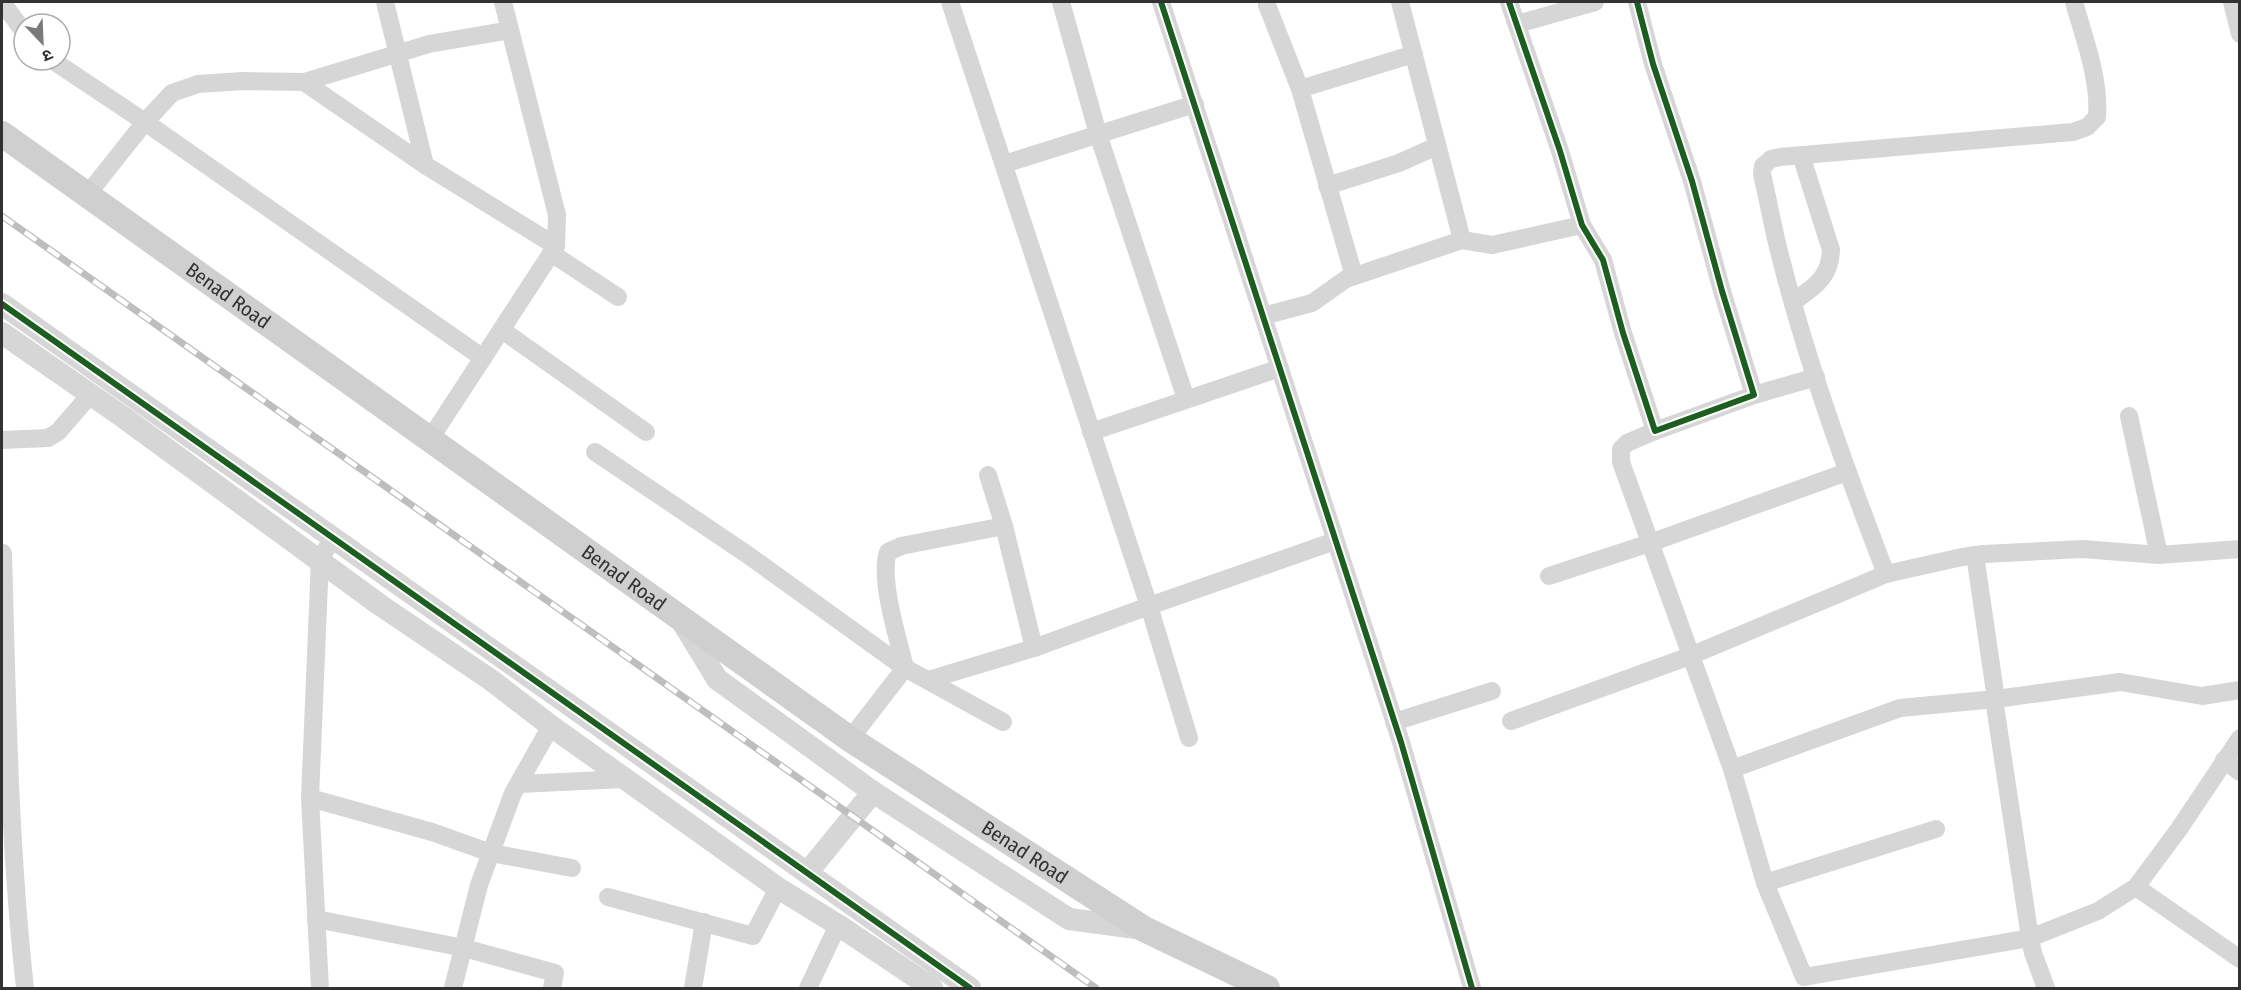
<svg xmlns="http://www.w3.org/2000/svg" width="2241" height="990" viewBox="0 0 2241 990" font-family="'Fira Sans Condensed','Noto Sans Devanagari',sans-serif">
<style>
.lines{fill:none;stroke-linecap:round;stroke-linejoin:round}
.minor{stroke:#d6d6d6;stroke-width:18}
.tertiary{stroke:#d6d6d6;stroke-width:22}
.secondary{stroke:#cfcfcf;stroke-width:26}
.rail-casing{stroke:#bebebe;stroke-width:7}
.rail{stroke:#fff;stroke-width:4.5;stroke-dasharray:14;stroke-linecap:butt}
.cycleway-casing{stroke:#fff;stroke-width:10}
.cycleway{stroke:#1b5e20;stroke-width:6}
.labels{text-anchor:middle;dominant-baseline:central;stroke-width:6;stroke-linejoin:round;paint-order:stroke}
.street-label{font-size:20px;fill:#323232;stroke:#fff}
</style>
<rect width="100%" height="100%" fill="#fff"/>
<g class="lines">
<g class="minor">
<path d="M2,2l22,30"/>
<path d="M385,2l40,163"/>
<path d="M950,2l199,604 40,132"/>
<path d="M1061,2l37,132 88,265"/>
<path d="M1161,2l240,740 71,246"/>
<path d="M1267,2v3l33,84 54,187"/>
<path d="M1400,2l62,238"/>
<path d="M1509,2l51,149 22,74 21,35 20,73 32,98 99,-36 -32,-104 -30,-110 -39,-117 -16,-62"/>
<path d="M2232,2l8,32"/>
<path d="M1517,24l78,-22"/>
<path d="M52,60l93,62 -58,73"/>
<path d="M304,82l121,83 131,81 1,-31 -54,-213"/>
<path d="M1300,89l114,-35"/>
<path d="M1004,164l191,-60"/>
<path d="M1327,186l72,-23 38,-17"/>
<path d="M551,253l67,44"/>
<path d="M1793,302c21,-15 37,-24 38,-52l-30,-95"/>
<path d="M1263,316l49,-13 34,-24 116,-39 30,5 90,-20"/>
<path d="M502,330l144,102"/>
<path d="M483,358l-338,-236 27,-29 26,-9 45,-3 61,1 125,-38 81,-14"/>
<path d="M1754,395l62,-18"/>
<path d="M2129,416l30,139"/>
<path d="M1655,431l-28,12 -6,6v13l111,307 33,114 39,94 226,-39 3,15 13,35"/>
<path d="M1091,432l189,-64"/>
<path d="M430,439l126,-193"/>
<path d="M2,440l46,-2 10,-6 32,-37"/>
<path d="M595,452l153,103 157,113 98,54"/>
<path d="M988,475l16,51 30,122"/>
<path d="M3,553c4,145 6,291 22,435"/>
<path d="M1975,555l21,144"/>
<path d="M1886,574c-39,-102 -77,-205 -104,-311 -8,-29 -13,-59 -20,-89l1,-8 8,-7 9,-2 293,-25 14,-5 10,-10c3,-38 -13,-79 -23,-115"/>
<path d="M1549,576l101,-33 197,-71"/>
<path d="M928,680l106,-32 115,-42 186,-65"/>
<path d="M1994,699l36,239 68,-27 38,-24 43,-58 61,-91"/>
<path d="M1511,721l179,-65 196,-82 76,-17 22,-3 99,-5 76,6 81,-6"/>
<path d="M1394,722l98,-31"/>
<path d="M850,739l55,-71c-7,-30 -26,-89 -17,-116l13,-6 103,-20"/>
<path d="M2224,760l16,12"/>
<path d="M1732,769l168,-61 96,-9 124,-17 82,14 38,-6"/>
<path d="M519,784l106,-5"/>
<path d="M310,798l122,34 59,21 81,15"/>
<path d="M1765,883l171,-54"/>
<path d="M2136,887l104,72"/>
<path d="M608,897l145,39 25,-48"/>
<path d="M316,919l148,29 91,25 -3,15"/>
<path d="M320,988l-10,-190 10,-239 13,-21"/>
<path d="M453,988l26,-103 34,-92 38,-67"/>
<path d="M693,988l11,-66"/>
<path d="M808,988l30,-63"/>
</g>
<g class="tertiary">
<path d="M2,304l968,684"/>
<path d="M2,333l121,84 257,188 111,75 60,46 227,162 60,37 94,63"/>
<path d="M681,620l36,59 156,113 196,127 74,10"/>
<path d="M807,873l66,-81"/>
</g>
<path class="secondary" id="s1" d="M2,134l848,605 294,190 123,59"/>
<defs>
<path id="rail" d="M2,216l1094,772"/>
</defs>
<use href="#rail" class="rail-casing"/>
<use href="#rail" class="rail"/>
<defs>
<g id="cycleway">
<path d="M1161,2l240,740 71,246"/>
<path d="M1509,2l51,149 22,74 21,35 20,73 32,98 99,-36 -32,-104 -30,-110 -39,-117 -16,-62"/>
<path d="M2,304l968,684"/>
</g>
</defs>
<use href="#cycleway" class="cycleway-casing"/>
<use href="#cycleway" class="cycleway"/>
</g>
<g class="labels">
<g class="street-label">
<text stroke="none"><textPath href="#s1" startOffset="278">Benad Road</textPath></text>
<text stroke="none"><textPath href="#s1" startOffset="764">Benad Road</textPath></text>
<text stroke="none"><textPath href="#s1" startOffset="1250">Benad Road</textPath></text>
</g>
</g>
<rect width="2241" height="990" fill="none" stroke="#323232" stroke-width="6"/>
<g transform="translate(42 42) rotate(157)"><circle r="28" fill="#ffffff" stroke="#adadad" stroke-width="1.5"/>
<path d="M0-4.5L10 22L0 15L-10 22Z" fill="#7a7a7a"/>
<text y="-9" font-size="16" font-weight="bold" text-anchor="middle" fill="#323232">उ</text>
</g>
</svg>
